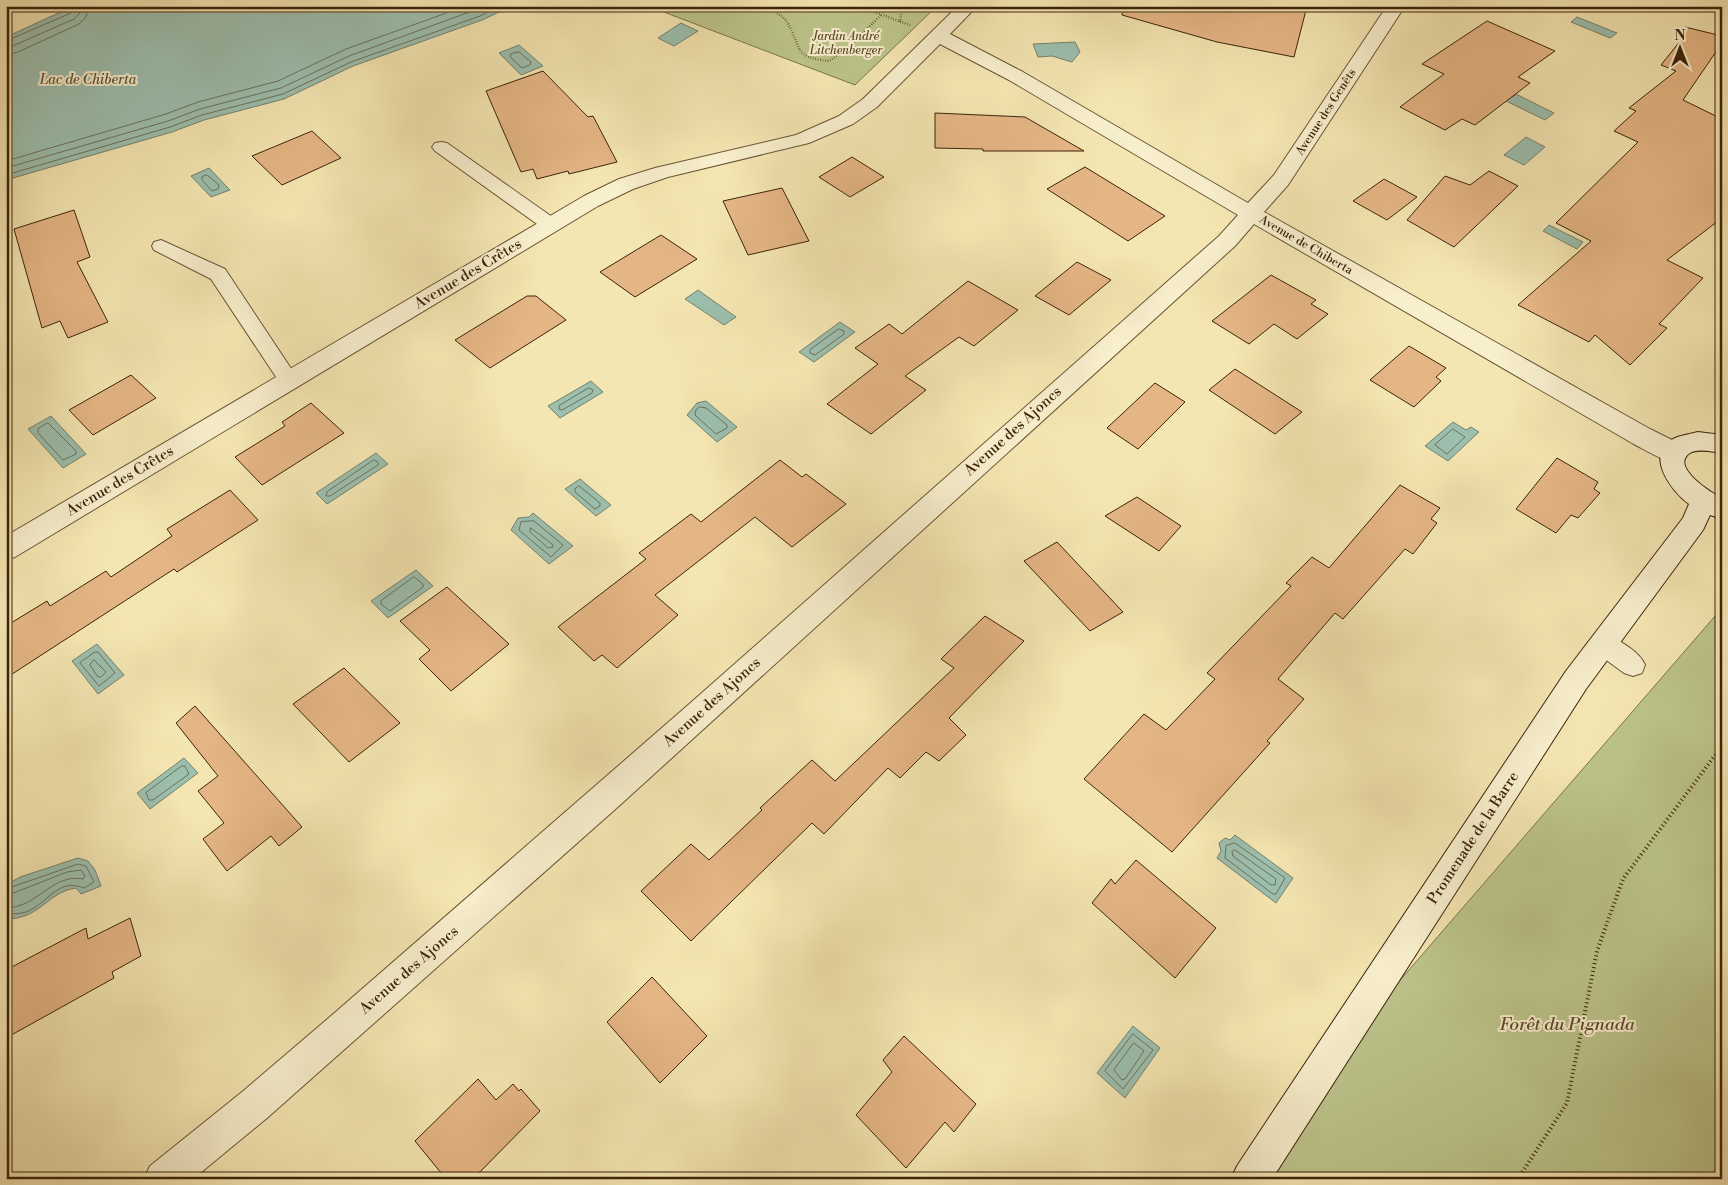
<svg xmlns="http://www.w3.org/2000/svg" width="1728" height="1185" viewBox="0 0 1728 1185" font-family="'Libre Bodoni',serif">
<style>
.green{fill:#bcc48b;stroke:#7c744a}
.water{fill:#9cbfae;stroke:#76816c}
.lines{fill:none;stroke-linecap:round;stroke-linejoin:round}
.shore{stroke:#6c715c;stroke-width:1}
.building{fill:#e5b685;stroke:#3d230a}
.lane-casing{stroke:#6b5434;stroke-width:2}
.street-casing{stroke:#6b5434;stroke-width:2}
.secondary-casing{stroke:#3d230a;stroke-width:2}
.path-far1{stroke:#3d230a;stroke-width:2.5;stroke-dasharray:0.5 2;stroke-linecap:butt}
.path{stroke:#3d230a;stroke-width:4;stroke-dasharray:1 3;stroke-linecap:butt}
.lane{fill:#f8efcd;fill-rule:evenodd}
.street{fill:#f8efcd;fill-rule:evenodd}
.secondary{fill:#f8efcd;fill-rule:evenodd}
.labels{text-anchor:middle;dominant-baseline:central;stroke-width:4;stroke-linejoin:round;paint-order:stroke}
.far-park-label{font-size:12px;font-style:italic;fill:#5d4b2a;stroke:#f8efcd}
.far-street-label{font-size:12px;fill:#3d230a;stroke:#f8efcd}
.far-water-label{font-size:14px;font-style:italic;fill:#5a523b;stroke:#f8efcd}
.street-label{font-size:15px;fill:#3d230a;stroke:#f8efcd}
.near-park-label{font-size:18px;font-style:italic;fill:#5d4b2a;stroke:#f8efcd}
</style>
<rect width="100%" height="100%" fill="#f4e6b2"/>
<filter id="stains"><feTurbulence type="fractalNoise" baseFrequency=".004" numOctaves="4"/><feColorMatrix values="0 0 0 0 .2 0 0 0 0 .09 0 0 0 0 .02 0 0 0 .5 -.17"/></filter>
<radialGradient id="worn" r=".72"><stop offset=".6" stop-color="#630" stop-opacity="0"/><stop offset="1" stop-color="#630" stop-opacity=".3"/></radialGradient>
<g class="green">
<path d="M648,6h289l-82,79z"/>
<path d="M1722,608v571h-487l26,-38z"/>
</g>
<g class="water">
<path d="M74,6h438l-30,14 -129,46 -69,33 -80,21 -32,12 -166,48v-143z"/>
<path d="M1577,17l40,16 -7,5 -39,-16z"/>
<path d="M681,23l17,8 -24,15 -16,-8z"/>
<path d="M1075,42l5,10 -8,10 -20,-6 -14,1 -5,-13z"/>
<path d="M519,45l24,21 -22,9 -22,-22z"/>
<path d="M1516,94l38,19 -9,7 -41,-20 6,-4 3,1z"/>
<path d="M1526,137l19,10 -21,18 -20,-10z"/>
<path d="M209,168l21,22 -19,7 -20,-21z"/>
<path d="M1549,225l34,17 -6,7 -34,-18z"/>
<path d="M698,290l38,27 -12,8 -39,-26z"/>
<path d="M840,322l15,10 -41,30 -15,-10z"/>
<path d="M591,381l12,11 -43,26 -12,-12z"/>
<path d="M706,401l31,26 -20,15 -30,-27 10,-12z"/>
<path d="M51,416l35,38 -23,14 -35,-39z"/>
<path d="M1453,422l13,8 5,-3 8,5 -31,29 -23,-15z"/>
<path d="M376,453l12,11 -61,40 -11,-11z"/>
<path d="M580,479l31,26 -15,11 -31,-27z"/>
<path d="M533,513l40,33 -24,18 -38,-34 7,-12 11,-1z"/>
<path d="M416,570l17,16 -45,32 -17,-17z"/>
<path d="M97,644l27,31 -26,19 -26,-33z"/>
<path d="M184,758l14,15 -48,36 -13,-16z"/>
<path d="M1235,835l58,43 -17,25 -59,-45 4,-7 -2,-8 6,-5 5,2z"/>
<path d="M78,858l10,3 7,9 6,16 -20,8 -5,-6c-29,4 -35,31 -70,31v-34l14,-8z"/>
<path d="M1133,1026l27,22 -35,50 -28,-25z"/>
</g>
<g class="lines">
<g class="shore">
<path d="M6,41l65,-28 4,-7"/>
<path d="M6,47l9,-2 59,-26 5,-5 2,-8"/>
<path d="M519,52l12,10 -1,3 -8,3 -12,-11 1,-3z"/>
<path d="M6,55l12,-3 61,-28 7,-7 3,-11"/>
<path d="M6,161l160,-47 32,-12 80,-21 68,-32 120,-43"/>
<path d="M6,168l162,-47 32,-12 81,-21 68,-32 137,-50"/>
<path d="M6,175l164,-48 32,-12 81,-21 68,-32 129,-46 20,-10"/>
<path d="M207,175l12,10 -1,4 -6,2 -10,-11v-3z"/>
<path d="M839,329l5,2v3l-29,21 -5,-2v-3z"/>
<path d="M589,388l4,2 -1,3 -30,17 -3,-1v-3z"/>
<path d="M700,407l6,1 21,17v3l-11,6 -21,-19 1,-5z"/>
<path d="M48,423l28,28v3l-13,6 -25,-27v-4z"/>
<path d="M1453,429l12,8 -18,17 -12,-9z"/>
<path d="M374,460l4,2v3l-48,31h-4l1,-4z"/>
<path d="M579,486l21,17v3l-5,3 -20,-17v-3z"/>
<path d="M534,521l29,24 -12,12 -32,-27 2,-8z"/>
<path d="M531,528l21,16 1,3 -5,1 -18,-16z"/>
<path d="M414,577l9,7v3l-33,24 -9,-7v-3z"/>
<path d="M95,652h3l17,21 -16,13 -19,-23z"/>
<path d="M94,660l12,12 -5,5h-3l-8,-12z"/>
<path d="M182,766h3l4,8 -36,26h-4l-3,-7z"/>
<path d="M1235,843l50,35 -9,16h-3l-48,-36 1,-12z"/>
<path d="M1235,850l41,29 -1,6h-4l-38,-29 -1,-4z"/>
<path d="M6,889l72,-25 8,2 8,16 -10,6c-27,-11 -36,16 -58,24 -6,2 -14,2 -20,2"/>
<path d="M6,896l61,-24 14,-2 4,6 -2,3c-31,-6 -46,29 -77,29"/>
<path d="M1133,1034l20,16 -30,39 -18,-18z"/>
<path d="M1134,1043l10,8 -19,28 -3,1 -8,-10z"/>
</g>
</g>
<g class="building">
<path d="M1123,6h184l-13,51 -77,-15 -95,-27z"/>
<path d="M1487,21l68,30 -37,26 12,6 -55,42 -13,-6 -17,11 -45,-23 44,-33 -22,-10z"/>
<path d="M1685,27l37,9v7l-39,57 39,19v99l-55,42 36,18 -44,46 8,4 -37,37 -35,-30 -6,7 -71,-37 73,-64 -35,-18 82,-81 -24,-11 22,-20 -7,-3 47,-37 -15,-6 20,-25z"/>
<path d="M543,71l45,46 5,-1 24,46 -48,12 -1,-3 -31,8 -4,-10 -12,3 -35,-81z"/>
<path d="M935,113l90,4 59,34h-101v-2l-48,-1z"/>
<path d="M312,131l29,27 -59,27 -30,-29z"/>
<path d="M852,157l32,20 -34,20 -31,-20z"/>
<path d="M1085,167l80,49 -37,25 -81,-52z"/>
<path d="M1489,171l29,15 -64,61 -47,-27 38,-44 25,9z"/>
<path d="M1384,179l33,18 -30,23 -34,-19z"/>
<path d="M782,188l27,53 -61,14 -25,-54z"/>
<path d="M74,210l16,47 -13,5 31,60 -40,16 -8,-17 -18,7 -28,-99z"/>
<path d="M661,235l36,24 -62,38 -35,-25z"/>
<path d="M1077,262l34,18 -42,35 -34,-19z"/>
<path d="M1271,275l45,25 -5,4 17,10 -31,25 -23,-15 -25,20 -37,-23z"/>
<path d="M968,281l50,29 -44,36 -15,-9 -54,39 21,14 -55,44 -44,-30 51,-40 -23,-16 34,-24 13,10z"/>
<path d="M527,296h9l30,24 -76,48 -35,-28z"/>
<path d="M1409,346l37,22 -10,9 5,4 -27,26 -44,-27z"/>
<path d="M1235,369l67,43 -27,22 -66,-44z"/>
<path d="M131,375l25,23 -63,37 -24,-25z"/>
<path d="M1155,383l30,19 -47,47 -31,-21z"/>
<path d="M311,403l33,30 -82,52 -27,-28 50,-31 -3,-4z"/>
<path d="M1557,458l41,24 -4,7 6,4 -22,25 -7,-3 -15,18 -40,-24z"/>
<path d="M780,460l22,17 4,-3 40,30 -54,43 -37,-30 -100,78 23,20 -61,53 -15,-13 -8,6 -36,-34 88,-68 -7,-6 52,-39 10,8z"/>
<path d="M1400,485l40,23 -9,11 6,4 -24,31 -8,-5 -62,70 -8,-6 -57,66 26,20 -37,42 3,2 -98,109 -88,-73 60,-65 22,16 49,-51 -8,-6 84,-87 -5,-3 26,-26 17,11z"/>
<path d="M230,490l28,30 -81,52 -3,-3 -168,109v-52l41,-25 3,5 56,-35 5,6 61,-41 -5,-7z"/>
<path d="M1137,497l44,29 -22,25 -54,-35z"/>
<path d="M1057,542l66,70 -33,19 -66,-70z"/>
<path d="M447,587l62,57 -58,47 -32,-32 11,-9 -30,-29z"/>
<path d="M985,616l39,25 -75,77 17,17 -27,26 -13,-9 -26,26 -12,-10 -64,66 -12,-11 -121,118 -50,-50 50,-47 18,16 53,-50 -2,-2 52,-48 23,21 119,-113 -13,-9z"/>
<path d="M344,668l56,55 -51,39 -56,-58z"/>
<path d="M195,706l107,121 -23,19 -8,-10 -44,35 -24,-32 21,-16 -26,-32 20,-15 -42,-53z"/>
<path d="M1136,860l80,68 -41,50 -83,-75 19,-24 4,5z"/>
<path d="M130,918l11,38 -29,16 2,6 -108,60v-68l80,-42 2,11z"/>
<path d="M652,977l55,59 -47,47 -53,-61z"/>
<path d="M904,1036l72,68 -22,28 -9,-10 -39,46 -50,-53 36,-43 -9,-12z"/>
<path d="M478,1079l18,21 17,-16 6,7 2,-2 19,22 -67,68h-27l-31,-38z"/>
</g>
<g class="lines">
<defs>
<g id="lane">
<path d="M441,142l6,1 111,78 2,4 -2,4 -7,2 -7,-2 -109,-78 -3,-4 3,-4z"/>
<path d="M161,240l64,29 71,107 3,5 -3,5 -7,2 -7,-2 -71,-107 -57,-29 -2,-4 2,-4z"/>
<path d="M1603,634c15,5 36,17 42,31l-3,8 -9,3 -9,-3 -30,-22 -3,-7 3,-7z"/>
</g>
<path id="street" d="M958,6h19l-27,28 73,38 225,131 26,-28 113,-169h18l-117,179 -24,27 386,217 34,17 4,7 -4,7c-18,5 -36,-9 -52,-17l-378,-219 -19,22 -615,559 -353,313 -74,61h-49l6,-13 92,-74 89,-76 356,-310 532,-470 19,-21 -229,-135 -69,-36 -63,63 -24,17 -44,19 -141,34 -35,12 -35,17 -583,351 -9,3v-24l578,-340 35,-17 36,-11 141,-33 43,-19 24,-17z"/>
<path id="secondary" d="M1698,432l24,3v18c-9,-1 -24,-5 -32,0 -21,13 22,41 32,45v21l-12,-4 -7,15 -117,159 -314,490h-41l6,-13 329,-495 117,-153 6,-14c-18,-13 -46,-51 -14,-66 7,-3 16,-4 23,-6z"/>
</defs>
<use href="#lane" class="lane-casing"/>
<use href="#street" class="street-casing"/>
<use href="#secondary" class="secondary-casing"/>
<g class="path-far1">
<path d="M764,6c7,4 19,9 23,16 16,26 4,35 42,39l18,-12 34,-34"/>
<path d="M858,6l52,19"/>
<path d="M900,22l2,-16"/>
</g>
<path class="path" d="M1518,1179l49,-76 30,-152 26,-72 99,-133"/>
<use href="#lane" class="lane"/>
<use href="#street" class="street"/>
<use href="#secondary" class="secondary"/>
</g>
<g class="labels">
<g class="far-park-label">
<text x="846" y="36">Jardin André<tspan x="846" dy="14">Litchenberger</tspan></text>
</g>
<g class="far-street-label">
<text transform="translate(1326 112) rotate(-57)">Avenue des Genêts</text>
<text transform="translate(1306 245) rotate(30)">Avenue de Chiberta</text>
</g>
<g class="far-water-label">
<text x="88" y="80">Lac de Chiberta</text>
</g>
<g class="street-label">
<text transform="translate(468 274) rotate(-31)">Avenue des Crêtes</text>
<text transform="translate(1013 431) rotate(-42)">Avenue des Ajoncs</text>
<text transform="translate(120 481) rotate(-31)">Avenue des Crêtes</text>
<text transform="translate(712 702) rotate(-42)">Avenue des Ajoncs</text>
<text transform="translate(1473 838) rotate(-57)">Promenade de la Barre</text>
<text transform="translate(409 970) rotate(-41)">Avenue des Ajoncs</text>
</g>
<g class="near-park-label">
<text x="1567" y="1024">Forêt du Pignada</text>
</g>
</g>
<rect width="1728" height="1185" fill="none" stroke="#f4e6b2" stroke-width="25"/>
<rect x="8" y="8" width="1713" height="1170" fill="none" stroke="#3d230a" stroke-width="2.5"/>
<rect x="12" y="12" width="1703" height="1160" fill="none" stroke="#3d230a"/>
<g transform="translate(1680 48)" stroke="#f8efcd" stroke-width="4" paint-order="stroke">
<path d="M0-4L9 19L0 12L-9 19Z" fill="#3d230a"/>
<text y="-8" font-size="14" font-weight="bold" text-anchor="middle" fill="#3d230a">N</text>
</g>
<rect width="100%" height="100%" filter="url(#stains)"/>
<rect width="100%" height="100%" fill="url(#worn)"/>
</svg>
